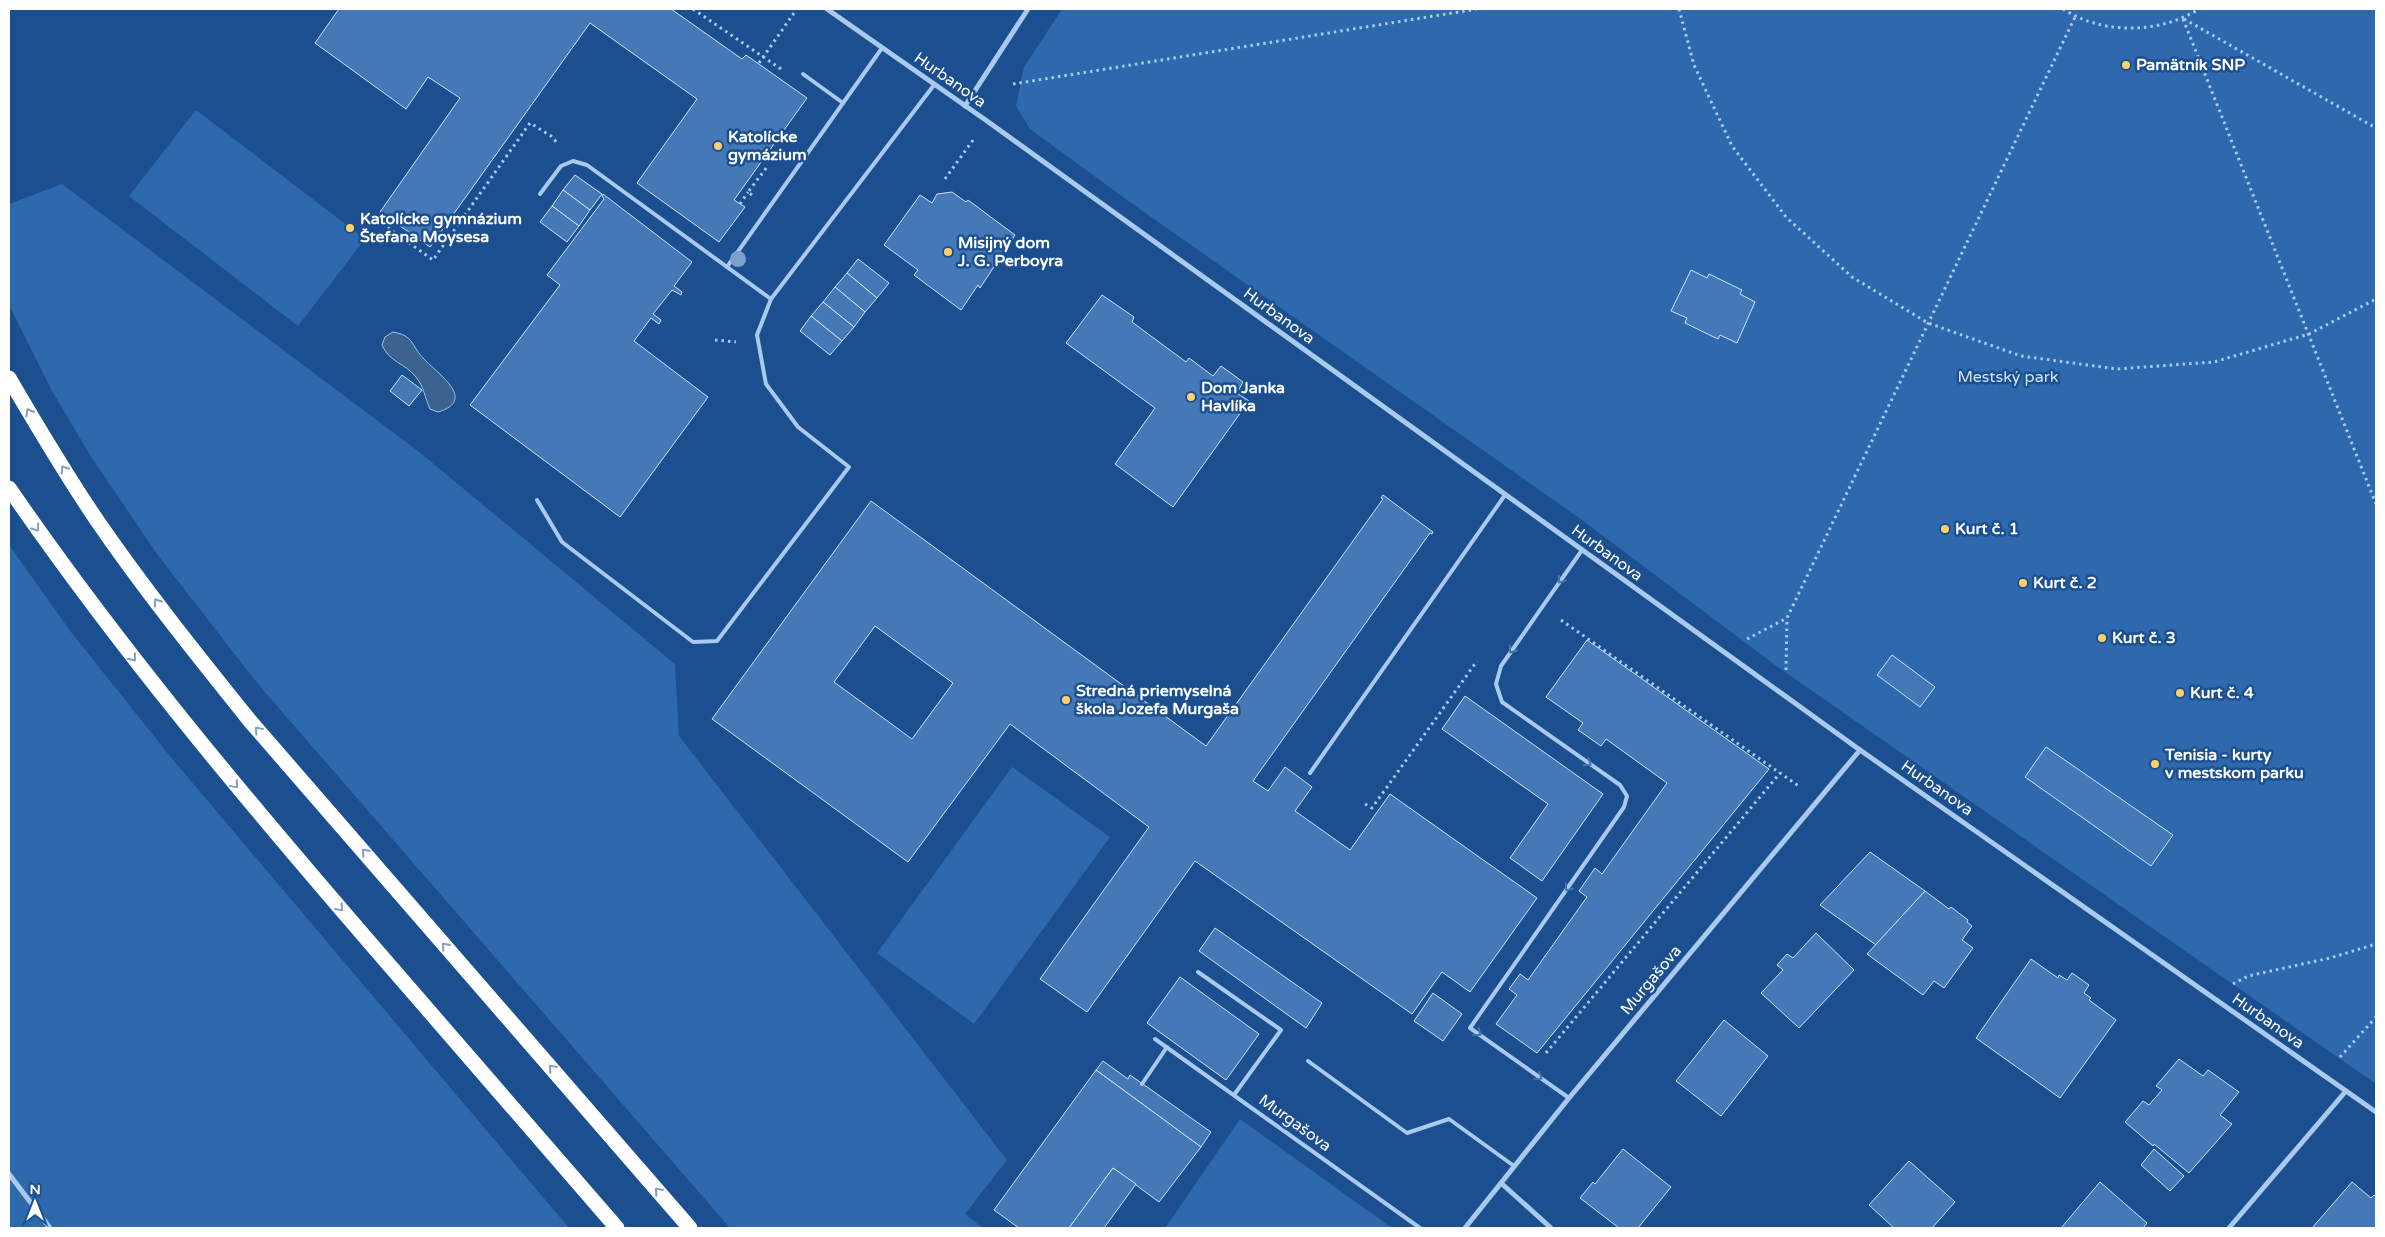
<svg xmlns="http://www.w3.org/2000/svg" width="2385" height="1237" viewBox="0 0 2385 1237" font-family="'Varela Round',sans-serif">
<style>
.green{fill:#2e69ad}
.water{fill:#3c6290;stroke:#9cc4f0}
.building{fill:#4478b7;stroke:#cfe3fa;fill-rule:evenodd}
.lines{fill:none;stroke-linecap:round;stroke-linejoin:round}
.path{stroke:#a9c9ee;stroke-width:3;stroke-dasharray:2.5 4;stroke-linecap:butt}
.lane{stroke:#a9c9ee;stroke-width:4}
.street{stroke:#a9c9ee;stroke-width:5}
.highway{stroke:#fff;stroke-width:15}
.tree{fill:#7ea0ca}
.oneway{stroke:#829ec1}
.oneway2{stroke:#4674ac}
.poi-dot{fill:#ffd166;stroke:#1b4f8f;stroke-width:2}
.labels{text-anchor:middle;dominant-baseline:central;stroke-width:5;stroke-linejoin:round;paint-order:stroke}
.poi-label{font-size:16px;font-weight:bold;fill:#fff;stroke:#1b4f8f;text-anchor:start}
.street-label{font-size:16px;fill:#fff;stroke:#1b4f8f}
.park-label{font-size:16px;fill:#cfe3fa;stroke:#1b4f8f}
</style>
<rect width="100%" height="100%" fill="#1b4f8f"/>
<g class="green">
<path d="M1062,9h1314v1075l-601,-419 -193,-145 -455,-320 -97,-71 -14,-23 8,-39z"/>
<path d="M196,110l169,129 -67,87 -169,-130z"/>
<path d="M62,184l356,267 257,213 4,72 328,424 -42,54 18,14h-253l-472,-544 -101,-130 -67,-99 -38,-64 -43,-86v-101z"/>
<path d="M9,545l62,87 98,123 400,473h-560z"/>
<path d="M1012,767l98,70 -136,187 -97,-71z"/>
<path d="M1240,1119l152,109h-223l-3,-1z"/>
</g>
<path class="water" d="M393,332c22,4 17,13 31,27 13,14 54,41 14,53l-8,-3c-5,-11 -6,-22 -14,-32 -11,-14 -27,-15 -34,-32l3,-8z"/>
<g class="building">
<path d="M339,9h332l71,50 4,-4 61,43 -73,102 11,7 -26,35 -82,-59 60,-84 -107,-76 -160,224 -50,-35 80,-114 -32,-21 -22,32 -91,-66z"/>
<path d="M575,175l27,19 -12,16 -27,-20z"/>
<path d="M563,190l27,20 -11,16 -27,-20z"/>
<path d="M952,192l14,10 2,-2 47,35 -35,53 -2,-3 -17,25 -47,-35 4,-5 -34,-25 36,-50 12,8 5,-9z"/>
<path d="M603,194l89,68 -18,24 8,6 -1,3 -9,-5 -19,24 8,6 -2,4 -8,-6 -17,23 74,56 -88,120 -150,-112 90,-120 -13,-10 57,-76 -2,-3z"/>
<path d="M552,206l27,20 -12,16 -27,-20z"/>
<path d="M858,259l31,24 -12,15 -30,-25z"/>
<path d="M1691,270l16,8 2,-4 33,16 -2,4 15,8 -18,41 -17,-8 -2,4 -33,-16 2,-5 -16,-7z"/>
<path d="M847,273l30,25 -12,14 -30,-25z"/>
<path d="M835,287l30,25 -11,15 -31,-25z"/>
<path d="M1102,295l32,22 -2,5 54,40 3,-4 24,18 8,-10 22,16 -6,11 12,8 -76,106 -58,-43 40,-56 -89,-65z"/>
<path d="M823,302l31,25 -12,14 -31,-25z"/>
<path d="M811,316l31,25 -12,14 -30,-24z"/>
<path d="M402,375l20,15 -13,16 -19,-15z"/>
<path d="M1383,495l50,37 -1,2 -2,-1 -177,248 15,10 17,-24 15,11 12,9 -17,24 55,39 40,-56 147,104 -67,94 -28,-20 -30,42 -217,-153 -108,151 -47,-33 109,-152 -139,-103 -102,138 -196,-143 159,-218 335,245 177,-247 -2,-1zM875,626l78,57 -41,56 -78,-57z"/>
<path d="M1587,640l182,129 -232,284 -41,-29 21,-29 -8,-6 11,-15 8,6 59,-83 -8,-6 16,-23 7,6 65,-91 -61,-44 -5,7 -23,-16 5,-7 -37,-26z"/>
<path d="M1892,655l43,32 -15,20 -43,-32z"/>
<path d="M1465,696l138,98 -61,87 -32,-23 38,-54 -106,-75z"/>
<path d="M2046,747l127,88 -22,31 -126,-89z"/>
<path d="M1870,852l55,39 -49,54 -56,-40z"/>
<path d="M1925,891l24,18 2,-2 17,13 -1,2 5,4 -10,14 11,8 -29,40 -10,-7 -11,14 -56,-41z"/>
<path d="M1215,928l107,75 -16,25 -107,-77z"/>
<path d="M1816,933l38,37 -55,58 -38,-35 22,-23 -6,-5 10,-11 6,4z"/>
<path d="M2031,959l27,19 1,-3 8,5 5,-7 17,12 -5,8 7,5 -2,2 27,20 -56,78 -84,-60z"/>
<path d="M1180,977l79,57 -33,46 -79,-57z"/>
<path d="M1433,993l29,21 -19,27 -29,-20z"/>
<path d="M1724,1020l44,36 -47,60 -45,-35z"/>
<path d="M2179,1059l24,17 5,-6 31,22 -19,23 12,9 -43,49 -35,-29 -1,2 -28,-24 18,-21 6,4 13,-15 -6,-4z"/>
<path d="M1103,1061l25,18 2,-4 81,57 -10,15 -105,-77z"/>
<path d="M1096,1070l105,77 -42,55 -46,-34 -44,60h-50l-25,-18z"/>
<path d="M1623,1149l48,38 -33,41h-19l-39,-30 13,-16 2,2z"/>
<path d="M2154,1149l30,27 -14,15 -29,-26z"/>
<path d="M1909,1161l46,41 -23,26h-38l-25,-23z"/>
<path d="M1113,1168l23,16 -32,44h-35z"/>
<path d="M2100,1182l47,41 -4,5h-82z"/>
<path d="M2352,1182l19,16 3,-3 2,2v31h-64z"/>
</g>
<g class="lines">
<g class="path">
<path d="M693,9l88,60"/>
<path d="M1679,9l15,56 38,81 54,71 66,60 76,46 93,33 96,13 97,-7 95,-28 67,-35"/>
<path d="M2063,9c40,26 96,25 136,0"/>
<path d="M2183,19l193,485"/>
<path d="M2184,19l192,109"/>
<path d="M759,63l35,-50"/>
<path d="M1013,84l464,-75"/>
<path d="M945,179l28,-39"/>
<path d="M752,195l-4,-3 19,-25"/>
<path d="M740,204l8,-12"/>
<path d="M389,218l-5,7 49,35 97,-137 21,13 7,8"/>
<path d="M715,340l21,2"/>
<path d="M1561,620l239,167"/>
<path d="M1747,639l40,-21 288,-601"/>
<path d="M1786,670l1,-52"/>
<path d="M1365,804l7,4 105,-147"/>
<path d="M2233,984l15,-8 82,-18 46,-14"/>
<path d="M1546,1053l234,-280"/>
<path d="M2340,1057l36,-40"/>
</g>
<g class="lane">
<path d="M803,74l40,29"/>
<path d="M540,194l21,-28 12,-5 14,4 184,134"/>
<path d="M727,267l155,-219"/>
<path d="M537,500l25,42 131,100 24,-1 132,-174 -51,-40 -32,-43 -9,-49 14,-36 163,-214"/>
<path d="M1310,773l195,-278"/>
<path d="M1198,972l83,58 -47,65"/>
<path d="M1155,1039l265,189"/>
<path d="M1308,1061l99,72 42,-14 65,47"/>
<path d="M1142,1084l25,-37"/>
<path d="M1569,1098l-99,-70 154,-221 3,-11 -7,-11 -118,-83 -6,-18 5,-18 81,-116"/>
</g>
<g class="street">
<path d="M827,9l160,112 873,629 516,362"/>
<path d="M965,106l63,-97"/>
<path d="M9,1174l41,54"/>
<path d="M1501,1183l50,45"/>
<path d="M1465,1228l104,-130 291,-348"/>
<path d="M2229,1228l117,-137"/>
</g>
<g class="highway">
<path d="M9,378c28,48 56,95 87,141 48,70 101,136 154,202l440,507"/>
<path d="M9,488c110,160 235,309 362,456 82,95 164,189 246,284"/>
</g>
</g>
<circle class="tree" cx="738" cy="259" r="8"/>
<defs><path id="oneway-chevron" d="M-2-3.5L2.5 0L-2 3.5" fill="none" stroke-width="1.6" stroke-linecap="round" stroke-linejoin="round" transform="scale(1.25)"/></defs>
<g class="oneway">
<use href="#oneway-chevron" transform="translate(29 412) rotate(-120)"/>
<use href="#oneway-chevron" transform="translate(64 469) rotate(-123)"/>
<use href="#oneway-chevron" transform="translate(36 528) rotate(56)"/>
<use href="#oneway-chevron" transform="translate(157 602) rotate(-126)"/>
<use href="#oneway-chevron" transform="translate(133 658) rotate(52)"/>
<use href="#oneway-chevron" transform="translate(258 730) rotate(-131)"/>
<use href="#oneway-chevron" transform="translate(235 785) rotate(50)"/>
<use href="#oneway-chevron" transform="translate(365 852) rotate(-131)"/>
<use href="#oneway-chevron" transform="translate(340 908) rotate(49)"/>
<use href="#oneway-chevron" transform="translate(445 946) rotate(-131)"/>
<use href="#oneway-chevron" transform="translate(552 1068) rotate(-131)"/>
<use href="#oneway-chevron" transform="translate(658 1191) rotate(-131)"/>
</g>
<g class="oneway2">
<use href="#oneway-chevron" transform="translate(1561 580) rotate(124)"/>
<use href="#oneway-chevron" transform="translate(1512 650) rotate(125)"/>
<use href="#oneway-chevron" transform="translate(1588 763) rotate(35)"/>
<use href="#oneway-chevron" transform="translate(1568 888) rotate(125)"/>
<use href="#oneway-chevron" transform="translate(1478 1033) rotate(36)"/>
<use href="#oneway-chevron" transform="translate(1539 1077) rotate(35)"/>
</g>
<g class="poi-dot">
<circle cx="2126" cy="65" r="5"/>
<circle cx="718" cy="146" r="5"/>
<circle cx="350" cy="228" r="5"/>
<circle cx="948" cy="252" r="5"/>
<circle cx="1191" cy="397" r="5"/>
<circle cx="1945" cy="529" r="5"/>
<circle cx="2023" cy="583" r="5"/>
<circle cx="2102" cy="638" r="5"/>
<circle cx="2180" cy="693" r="5"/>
<circle cx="1066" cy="700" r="5"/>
<circle cx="2155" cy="764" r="5"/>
</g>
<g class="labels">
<g class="poi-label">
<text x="2136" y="65">Pamätník SNP</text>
<text x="728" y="137">Katolícke<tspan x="728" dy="18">gymázium</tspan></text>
<text x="360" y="219">Katolícke gymnázium<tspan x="360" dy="18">Štefana Moysesa</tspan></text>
<text x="958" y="243">Misijný dom<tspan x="958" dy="18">J. G. Perboyra</tspan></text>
<text x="1201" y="388">Dom Janka<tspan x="1201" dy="18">Havlíka</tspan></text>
<text x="1955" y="529">Kurt č. 1</text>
<text x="2033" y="583">Kurt č. 2</text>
<text x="2112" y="638">Kurt č. 3</text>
<text x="1076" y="691">Stredná priemyselná<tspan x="1076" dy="18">škola Jozefa Murgaša</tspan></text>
<text x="2190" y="693">Kurt č. 4</text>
<text x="2165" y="755">Tenisia - kurty<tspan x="2165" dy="18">v mestskom parku</tspan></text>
</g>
<g class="street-label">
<text transform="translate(950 80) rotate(35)">Hurbanova</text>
<text transform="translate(1279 316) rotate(36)">Hurbanova</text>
<text transform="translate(1607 553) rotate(36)">Hurbanova</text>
<text transform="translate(1937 788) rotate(35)">Hurbanova</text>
<text transform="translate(1651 980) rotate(-50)">Murgašova</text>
<text transform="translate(2268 1021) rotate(35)">Hurbanova</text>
<text transform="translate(1295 1123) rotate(36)">Murgašova</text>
</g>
<g class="park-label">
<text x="2008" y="377">Mestský park</text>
</g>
</g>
<rect width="2385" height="1237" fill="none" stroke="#ffffff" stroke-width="20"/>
<g transform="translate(35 1202)" stroke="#1b4f8f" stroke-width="4" paint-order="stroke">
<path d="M0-4L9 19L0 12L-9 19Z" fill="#ffffff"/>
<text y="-8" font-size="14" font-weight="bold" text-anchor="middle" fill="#ffffff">N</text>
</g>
</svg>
